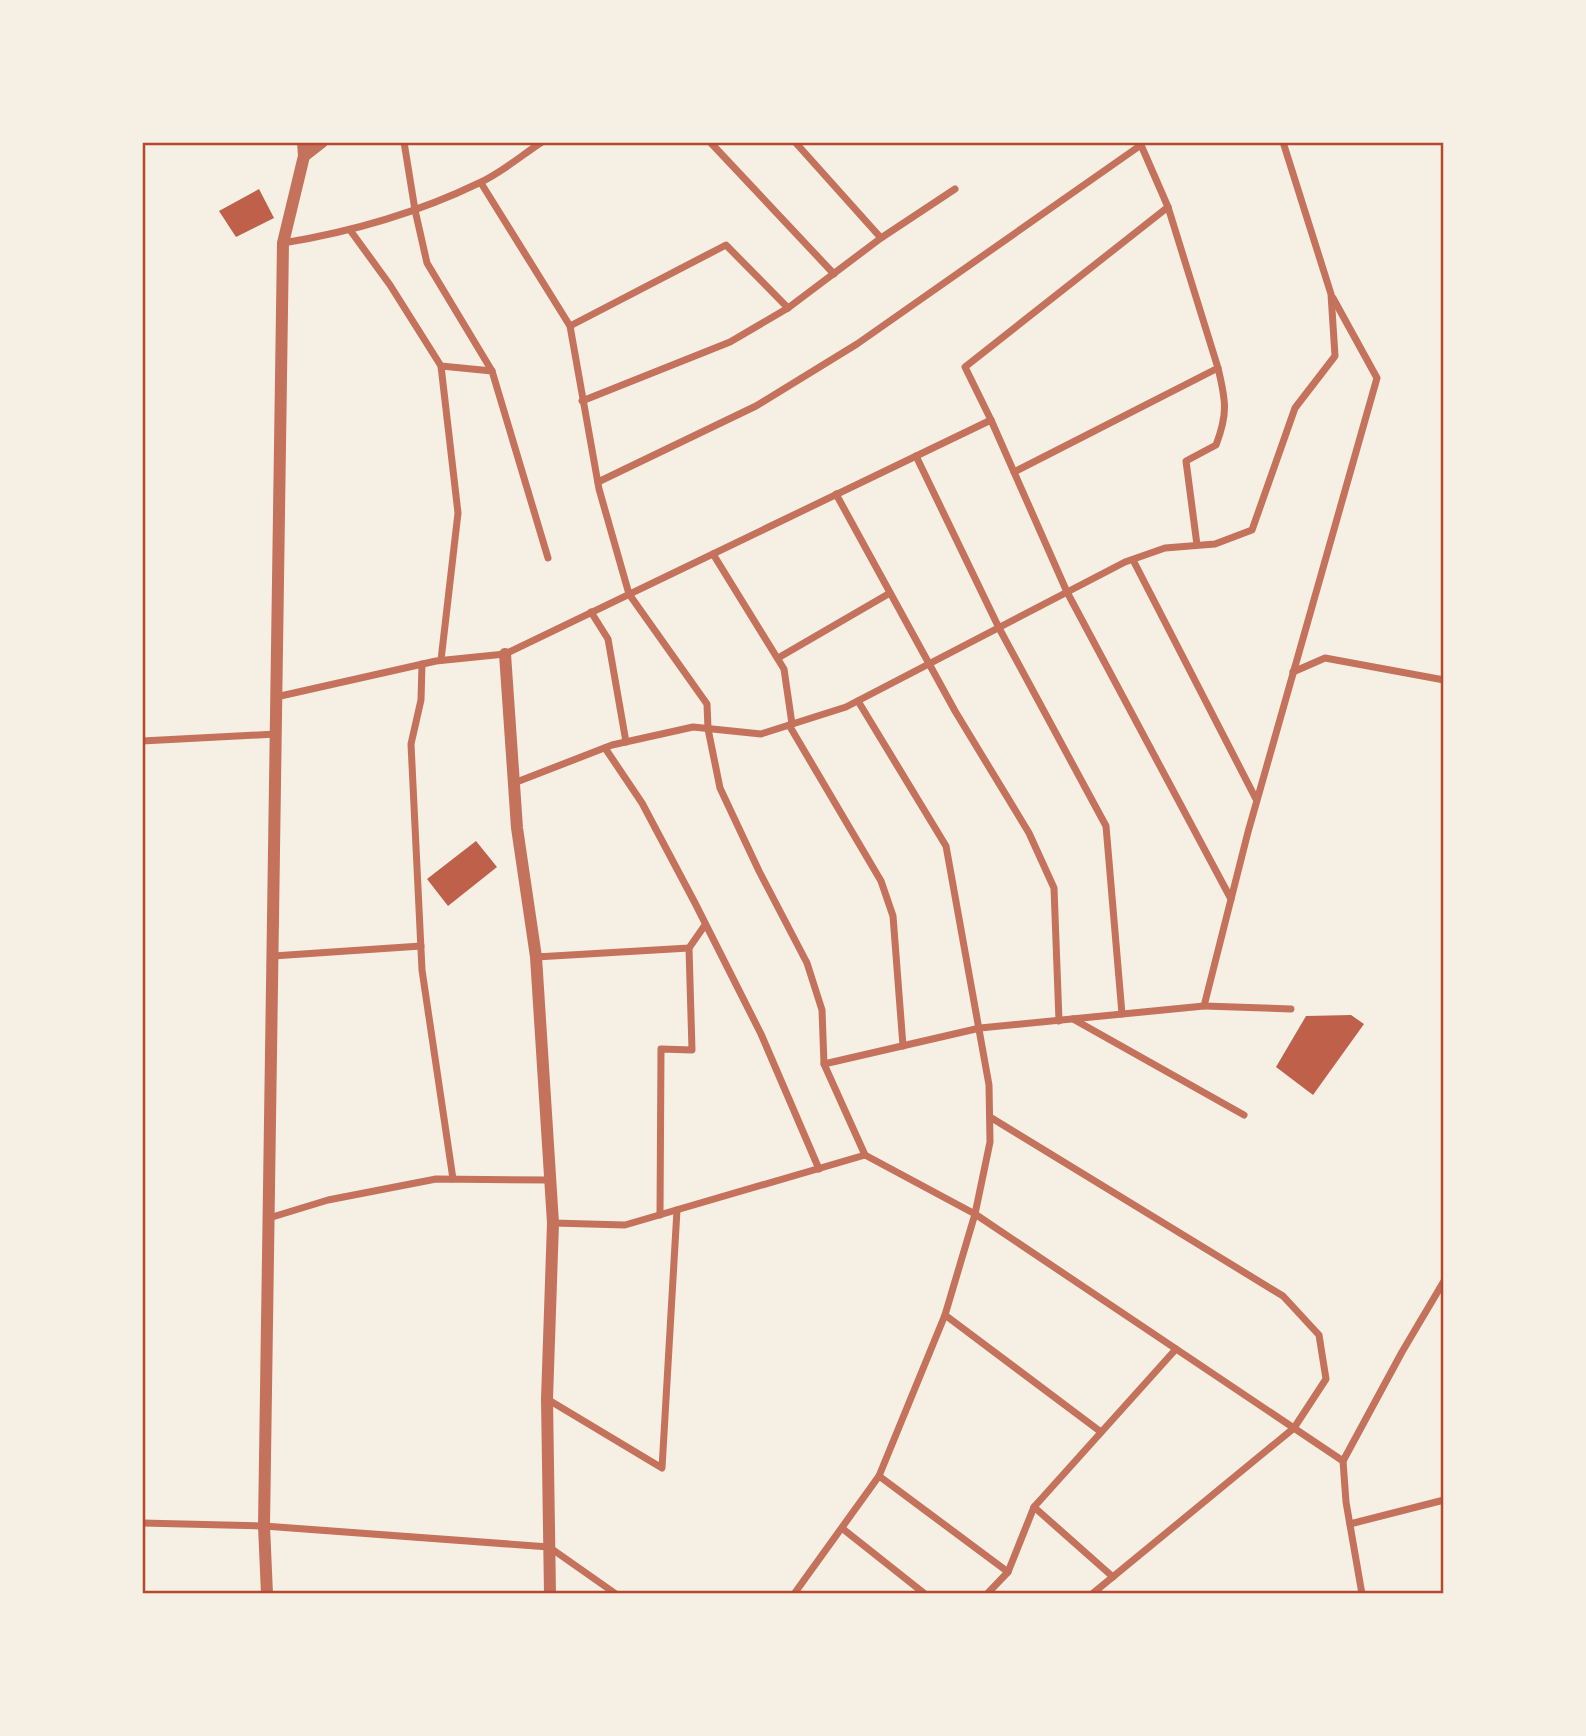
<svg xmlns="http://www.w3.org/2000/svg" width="1586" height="1736" viewBox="0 0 1586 1736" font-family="Cabin,sans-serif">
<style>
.building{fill:#bf614a}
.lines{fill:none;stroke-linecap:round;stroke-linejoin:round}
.minor{stroke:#c5725c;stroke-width:7}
.tertiary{stroke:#c5725c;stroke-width:12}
.neatline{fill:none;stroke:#b5482f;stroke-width:2.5}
</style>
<rect width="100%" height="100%" fill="#f6efe4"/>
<g class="building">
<path d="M259,189l15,29 -38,19 -17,-26z"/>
<path d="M476,841l21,26 -49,39 -21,-27z"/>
<path d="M1351,1015l13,9 -51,71 -37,-28 30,-51z"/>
</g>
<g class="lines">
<g class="minor">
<path d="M404,142l11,68 12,53 65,108"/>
<path d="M710,142l124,132"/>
<path d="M795,142l86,96"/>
<path d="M481,183l89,143 29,163 30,105 78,110 1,25 12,59 39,83 48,92 15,47 2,54 41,91"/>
<path d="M1168,207l-203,160 26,53 76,172 164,307"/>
<path d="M350,230l40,55 51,81 17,147 -17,147"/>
<path d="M283,243c68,-11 134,-30 196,-60 22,-10 43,-28 63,-41"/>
<path d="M570,326l156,-81 62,63"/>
<path d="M441,366l51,5 56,187"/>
<path d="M582,401l148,-59 58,-34 93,-70 74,-49"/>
<path d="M916,456l83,172 107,198 16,188"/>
<path d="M598,482l158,-76 101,-62 284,-199 27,62 50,161 -204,104"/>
<path d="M836,494l119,217 74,122 25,55 5,133"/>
<path d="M1197,545l-11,-84 30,-16c12,-31 10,-44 2,-77"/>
<path d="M713,554l71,115 8,55"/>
<path d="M1133,560l123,239"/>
<path d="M591,612l17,27 18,103"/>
<path d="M778,658l112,-65"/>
<path d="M422,664l-1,36 -10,44 11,226 31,209"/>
<path d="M1293,672l32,-14 119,22"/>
<path d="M276,697l160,-36 69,-7 486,-234"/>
<path d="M789,725l92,156 12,35 10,130"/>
<path d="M142,741l134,-7"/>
<path d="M605,748l37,55 53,100 66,131 58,135"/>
<path d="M514,783l98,-38 81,-18 68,7 85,-27 279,-145 40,-14 50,-4 37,-14 43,-122 40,-52 -4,-62 -48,-152"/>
<path d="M273,956l148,-10"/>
<path d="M536,957l153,-9 16,-23"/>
<path d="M1204,1006l87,3"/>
<path d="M1073,1019l171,96"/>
<path d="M824,1064l156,-36 224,-22 44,-174 129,-454 -44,-80"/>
<path d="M990,1117l293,179 36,39 7,44 -32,49 -202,166"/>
<path d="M660,1215l1,-166 31,1 -3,-102"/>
<path d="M269,1218l59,-18 108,-21 113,1"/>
<path d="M553,1223l72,2 240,-70 110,59 368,247"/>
<path d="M945,1315l156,117"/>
<path d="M547,1399l115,69 15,-258"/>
<path d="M879,1476l129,96"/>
<path d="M1034,1507l79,70"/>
<path d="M142,1523l122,3 285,21 67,47"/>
<path d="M1350,1524l94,-24"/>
<path d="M843,1529l82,65"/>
<path d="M794,1594l85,-118 66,-161 30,-101 15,-72 -1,-57 -43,-239 -88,-145"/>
<path d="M987,1594l21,-22 26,-65 142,-158"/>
<path d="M1362,1594l-16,-92 -3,-41 59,-109 42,-71"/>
</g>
<g class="tertiary">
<path d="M304,156l18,-14"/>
<path d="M505,654l12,174 19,129 17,266 -6,176 3,195"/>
<path d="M267,1594l-3,-68 19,-1283 21,-87 -1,-14"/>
</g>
</g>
<rect width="1586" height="1736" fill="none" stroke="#f6efe4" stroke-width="287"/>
<rect x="144" y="144" width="1298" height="1448" class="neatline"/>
</svg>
